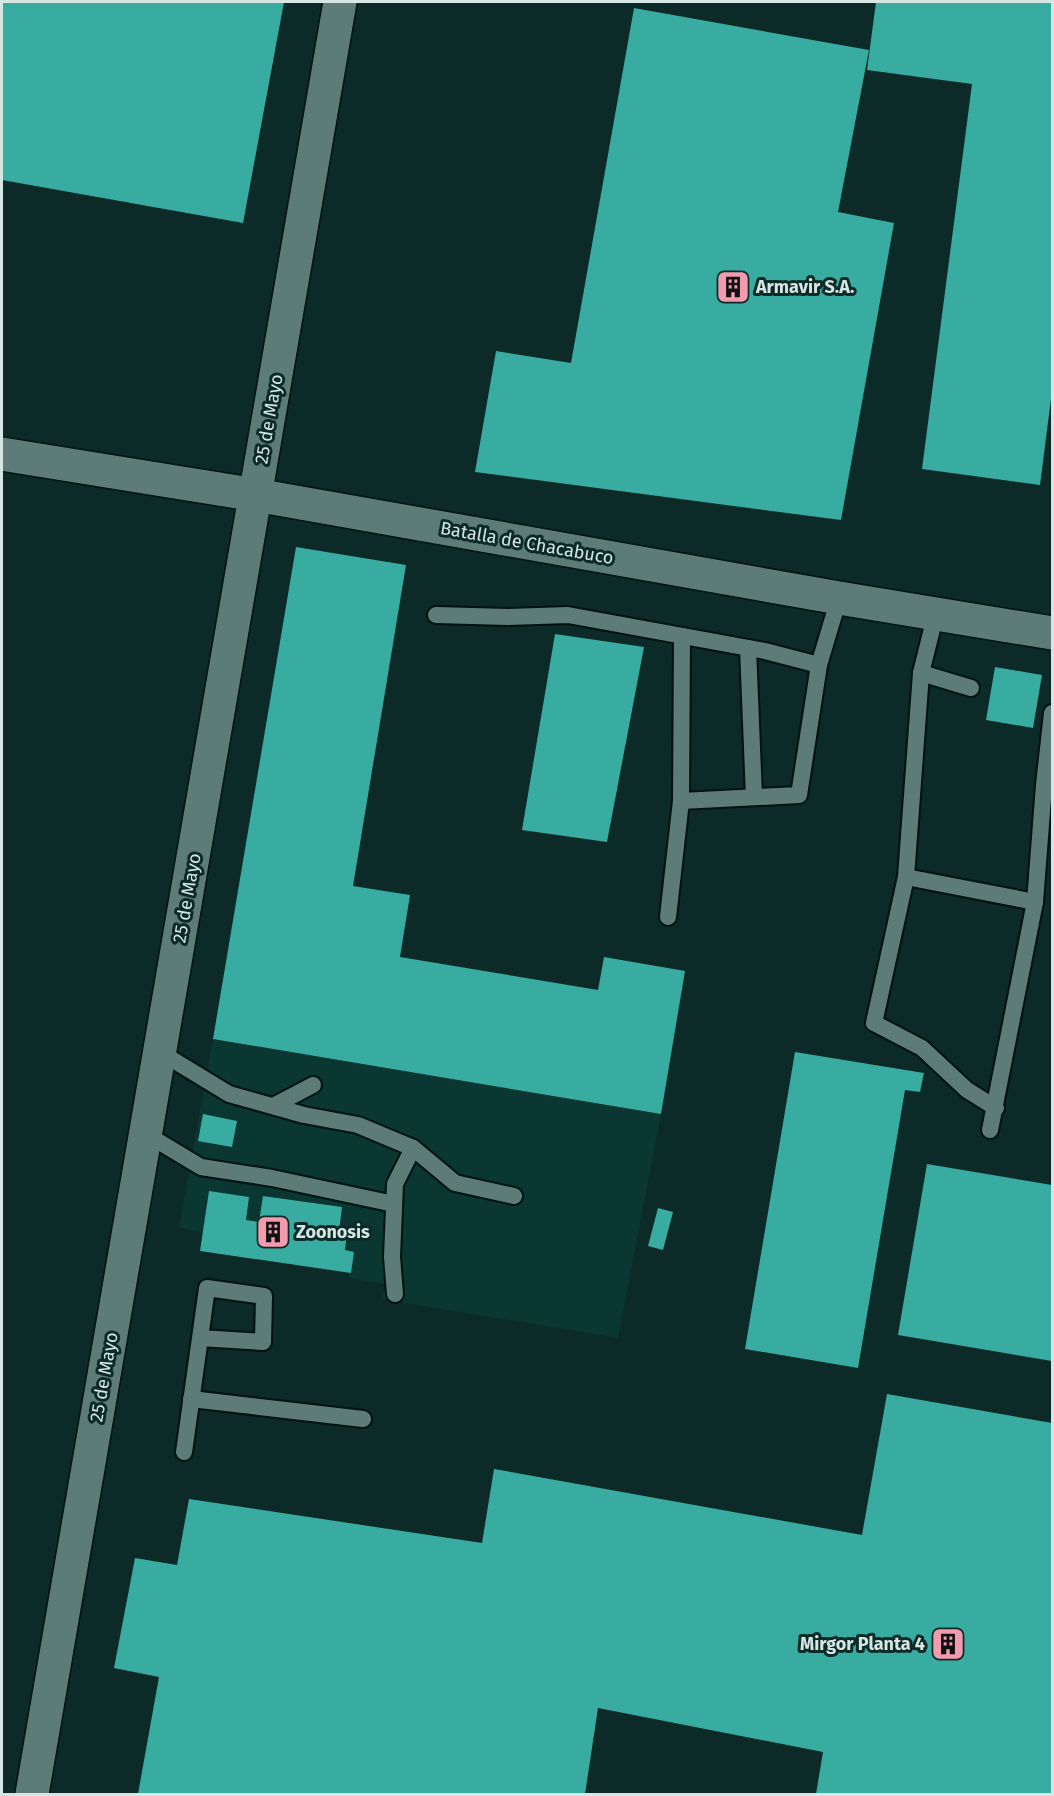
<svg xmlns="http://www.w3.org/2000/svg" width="1054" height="1796" viewBox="0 0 1054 1796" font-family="'Fira Sans',sans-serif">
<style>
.built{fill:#0b3733}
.building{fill:#38aca0}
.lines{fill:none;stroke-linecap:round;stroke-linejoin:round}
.lane-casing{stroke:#001310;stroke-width:20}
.street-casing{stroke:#001310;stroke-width:36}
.secondary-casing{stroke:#001310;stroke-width:36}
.lane{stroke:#5d7c78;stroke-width:16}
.street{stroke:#5d7c78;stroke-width:33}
.secondary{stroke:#5d7c78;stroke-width:33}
.labels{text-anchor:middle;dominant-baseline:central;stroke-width:6;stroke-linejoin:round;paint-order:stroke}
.poi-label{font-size:18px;font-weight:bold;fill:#d5e6e3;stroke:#0c2b28;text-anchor:start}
.street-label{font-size:18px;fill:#d5e6e3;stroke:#0c2b28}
</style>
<rect width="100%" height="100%" fill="#0c2b28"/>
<path class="built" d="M213,1039l448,75 -43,224 -236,-39 3,-15 -36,-6 5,-26 -9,-2 2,-17 -8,-1 3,-25 -78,-11 -5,26 -13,-2 -37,-29 -6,42 -24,-6z"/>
<g class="building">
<path d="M2,2h282l-41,221 -241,-43z"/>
<path d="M876,2h176v389l-12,94 -118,-16 50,-385 -105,-14z"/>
<path d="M634,8l235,42 -31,162 56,11 -53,297 -366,-48 21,-121 75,12z"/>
<path d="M296,547l110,18 -53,321 57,9 -10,62 198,33 6,-33 81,14 -24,143 -448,-75z"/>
<path d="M555,634l89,13 -37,195 -85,-12z"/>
<path d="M995,667l47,8 -9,53 -47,-8z"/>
<path d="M795,1052l129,21 -4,19 -15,-2 -47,278 -113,-19z"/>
<path d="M203,1114l34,7 -5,26 -34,-6z"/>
<path d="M927,1164l125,21v176l-154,-26z"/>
<path d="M209,1191l40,6 -3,23 13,2 4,-26 79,11 -3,25 8,1 -2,17 9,2 -3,21 -151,-22z"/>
<path d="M658,1208l15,4 -10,38 -15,-4z"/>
<path d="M887,1394l165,29v371h-236l7,-42 -225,-44 -13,86h-447l21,-117 -45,-9 21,-110 42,7 12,-66 293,44 12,-74 368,66z"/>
</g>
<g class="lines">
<defs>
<g id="lane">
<path d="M936,613l-15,60 -15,204 -32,146 48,25 45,42 29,18"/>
<path d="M436,615l72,2 60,-2 197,36 54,14 -20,130 -118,6 -13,116"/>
<path d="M748,648l6,149"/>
<path d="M819,665l20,-67"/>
<path d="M921,673l50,15"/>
<path d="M681,801l1,-165"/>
<path d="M906,877l129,25"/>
<path d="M160,1052l69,42 75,21 54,10 55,23 42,35 59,13"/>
<path d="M273,1106l40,-21"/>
<path d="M990,1130l45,-228 9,-117 8,-72"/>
<path d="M146,1134l55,33 71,11 122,26"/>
<path d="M395,1294l-3,-37 3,-73 18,-36"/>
<path d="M191,1399l172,20"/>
<path d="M184,1452l23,-164 57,8 -1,46 -63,-4"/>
</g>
<path id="street" d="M32,1794l308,-1792"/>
<path id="secondary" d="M2,454l254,41 583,103 213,35"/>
</defs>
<use href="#lane" class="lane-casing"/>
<use href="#street" class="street-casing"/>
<use href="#secondary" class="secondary-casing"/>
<use href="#lane" class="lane"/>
<use href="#street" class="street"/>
<use href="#secondary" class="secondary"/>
</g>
<defs>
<symbol id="building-square" viewBox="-11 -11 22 22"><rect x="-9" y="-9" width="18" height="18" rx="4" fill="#f29aae" stroke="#0c2b28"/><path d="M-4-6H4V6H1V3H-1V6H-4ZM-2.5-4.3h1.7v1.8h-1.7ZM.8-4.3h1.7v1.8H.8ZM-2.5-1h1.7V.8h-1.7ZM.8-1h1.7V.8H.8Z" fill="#111"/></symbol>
</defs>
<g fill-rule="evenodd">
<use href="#building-square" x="714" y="268" width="38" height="38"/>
<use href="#building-square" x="254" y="1213" width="38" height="38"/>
<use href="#building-square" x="929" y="1625" width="38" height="38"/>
</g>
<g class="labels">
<g class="poi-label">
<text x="756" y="287">Armavir S.A.</text>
<text x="296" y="1232">Zoonosis</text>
<text x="925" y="1644" text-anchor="end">Mirgor Planta 4</text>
</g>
<g class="street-label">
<text transform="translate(269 419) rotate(-80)">25 de Mayo</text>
<text transform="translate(527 543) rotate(10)">Batalla de Chacabuco</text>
<text transform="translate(187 898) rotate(-80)">25 de Mayo</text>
<text transform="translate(104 1377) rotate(-80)">25 de Mayo</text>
</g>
</g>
<rect width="1054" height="1796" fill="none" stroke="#d5e6e3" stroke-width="6"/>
</svg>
